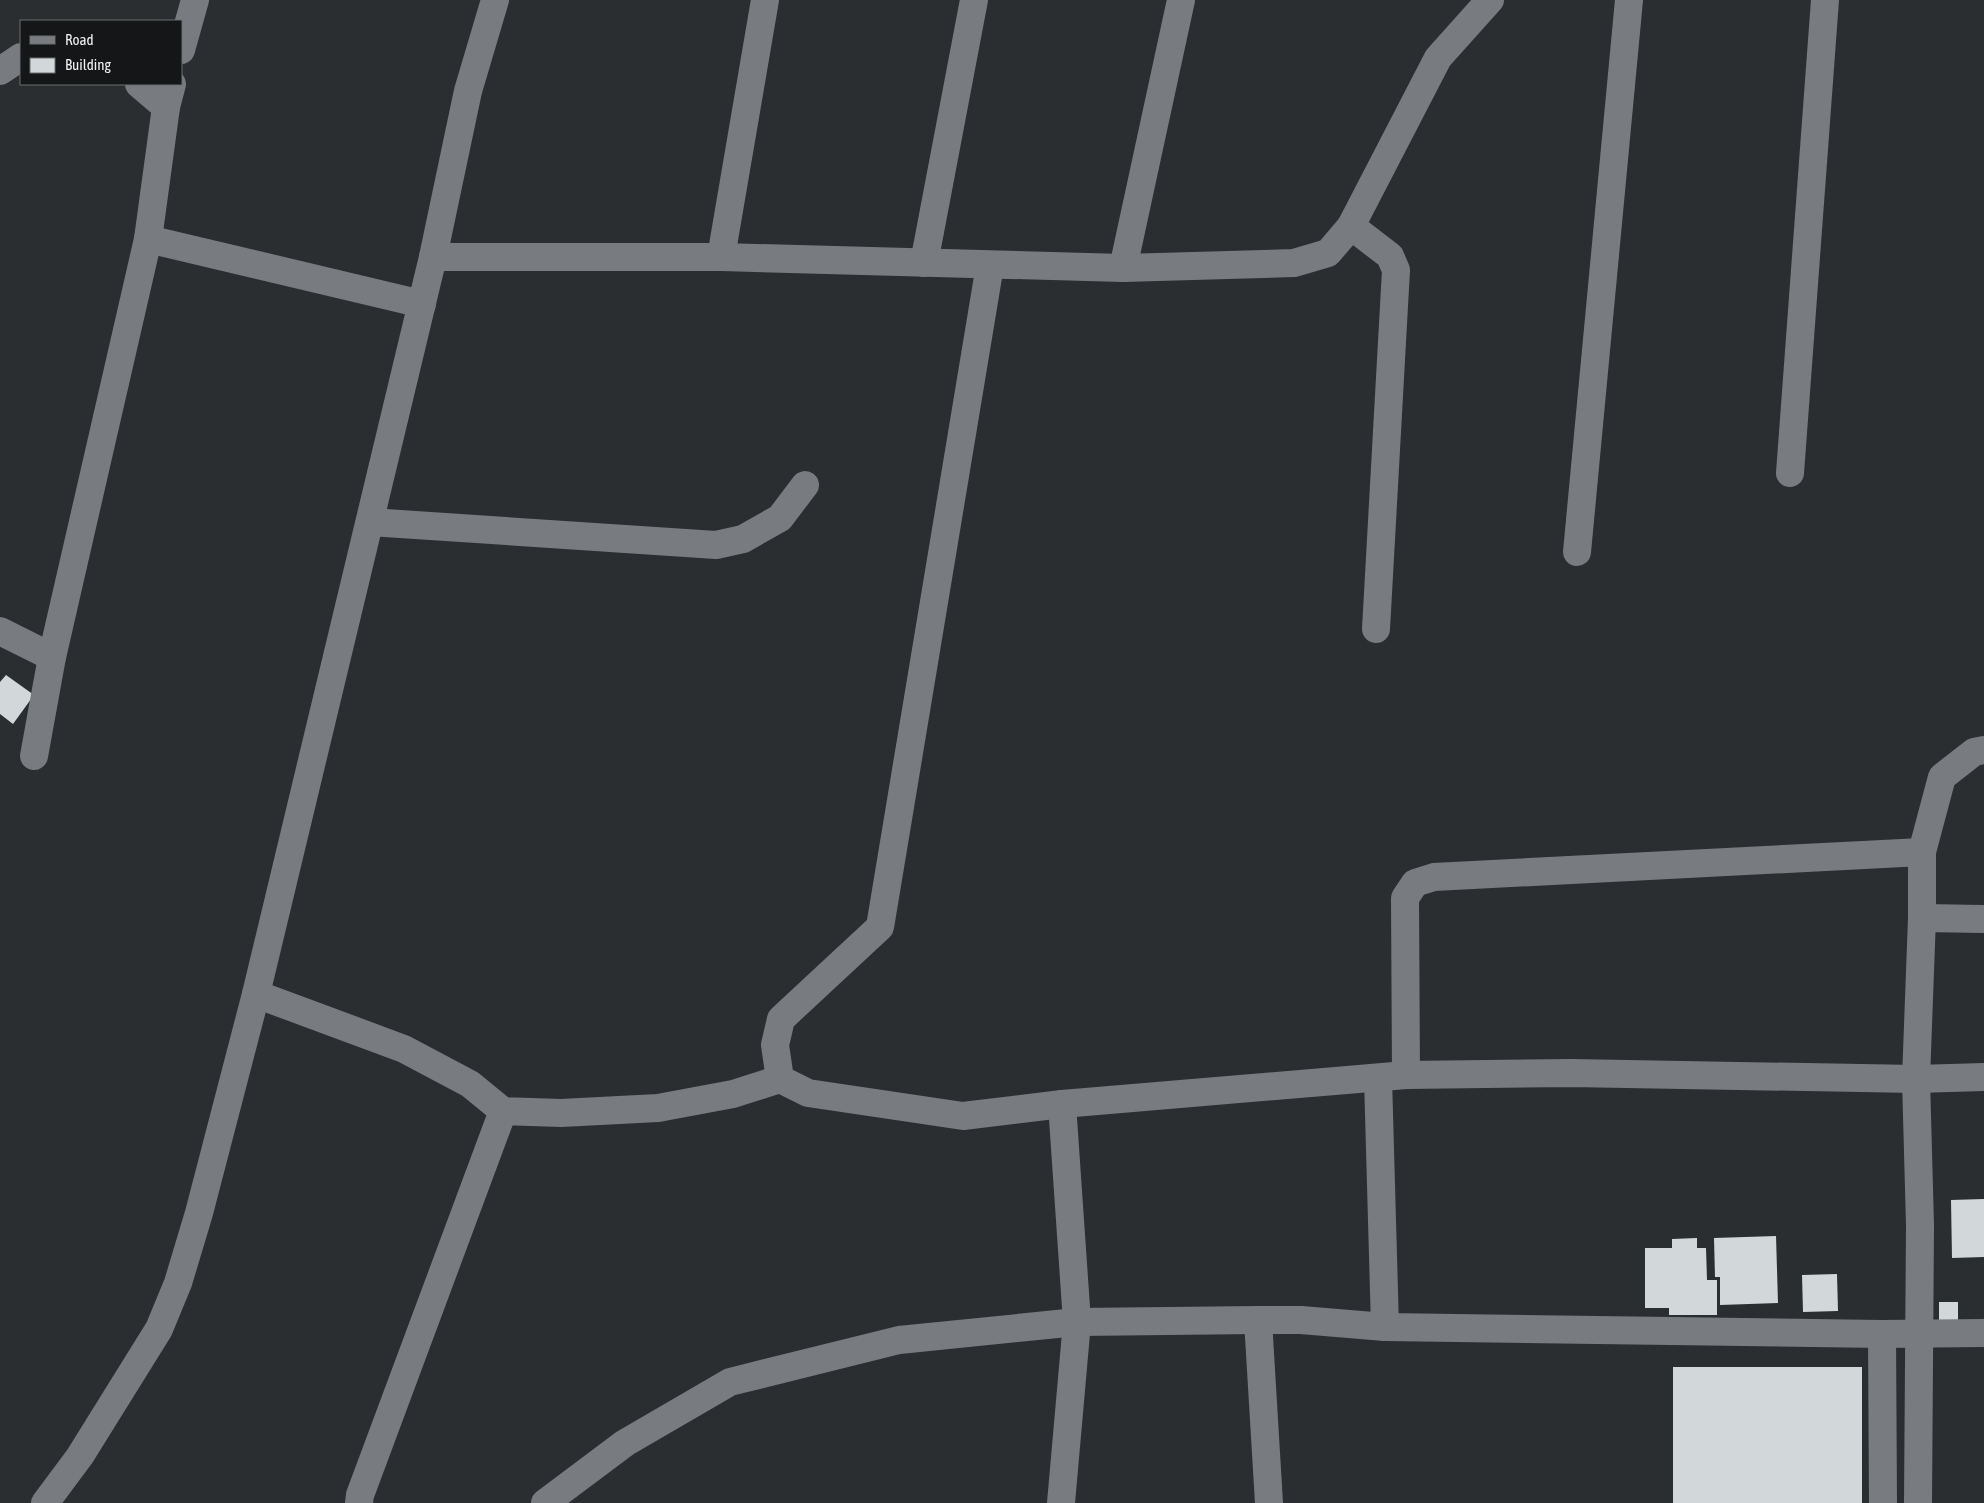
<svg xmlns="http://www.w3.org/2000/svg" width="1984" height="1503" viewBox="0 0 1984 1503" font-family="'Asap Condensed',sans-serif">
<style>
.building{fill:#d2d8da}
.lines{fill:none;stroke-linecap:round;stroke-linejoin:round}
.minor{stroke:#787c80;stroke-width:28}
</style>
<rect width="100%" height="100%" fill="#2a2e31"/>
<g class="building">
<path d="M6,675l28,20 -21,29 -13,-10v-32z"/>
<path d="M1984,1199v58l-32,1 -1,-58z"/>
<path d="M1776,1236l2,67 -58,2v-28h-5l-1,-39z"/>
<path d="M1697,1238v10h9l1,32h10v35h-48v-7h-24v-60h27v-9z"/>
<path d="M1837,1274l1,37 -35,1 -1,-37z"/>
<rect x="1939" y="1302" width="19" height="18"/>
<rect x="1673" y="1367" width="189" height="136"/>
</g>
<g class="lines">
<g class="minor">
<path d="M181,50l14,-50"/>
<path d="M0,71l21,-14"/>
<path d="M139,84l27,23"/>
<path d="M1351,226l39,30 6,14 -20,359"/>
<path d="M148,239l274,65"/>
<path d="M433,257h288l402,11 171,-5 34,-10 23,-27 87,-168 52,-58"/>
<path d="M721,257l44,-257"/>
<path d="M924,263l50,-263"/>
<path d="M990,265l-110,662 -99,92 -6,26 5,34 28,14 155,23 99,-12 344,-29 165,-2 345,6 68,-2"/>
<path d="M1123,268l58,-268"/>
<path d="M1790,473l35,-473"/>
<path d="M370,522l346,23 27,-6 37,-21 25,-33"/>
<path d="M1577,552l52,-552"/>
<path d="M0,631l52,26"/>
<path d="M34,756l18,-99 96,-418 18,-132 6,-23"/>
<path d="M1922,918l62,1"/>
<path d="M256,994l148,55 66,35 33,27 58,2 97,-5 75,-14 47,-15"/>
<path d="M1406,1075l-1,-177 10,-15 19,-6 488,-25"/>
<path d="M1378,1078l7,249"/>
<path d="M1258,1320l11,183"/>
<path d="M1882,1334l1,169"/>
<path d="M45,1503l35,-47 79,-127 19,-46 21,-70 57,-219 177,-737 35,-166 27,-91"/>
<path d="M359,1503l1,-8 143,-384"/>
<path d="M545,1503l80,-60 105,-61 169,-42 178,-18 181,-2h43l84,7 497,7 102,-1"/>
<path d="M1061,1503l16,-181 -15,-218"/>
<path d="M1918,1503l2,-278 -4,-146 6,-161v-66l20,-75 32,-25 10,-2"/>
</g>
</g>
<rect x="20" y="20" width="162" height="65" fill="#141617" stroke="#6c6e6f"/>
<rect x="30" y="36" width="25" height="8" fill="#787c80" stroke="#6c6e6f"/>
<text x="65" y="45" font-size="15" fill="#eff1f3">Road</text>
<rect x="30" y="58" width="25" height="15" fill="#d2d8da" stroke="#6c6e6f"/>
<text x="65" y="70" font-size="15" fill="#eff1f3">Building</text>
</svg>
